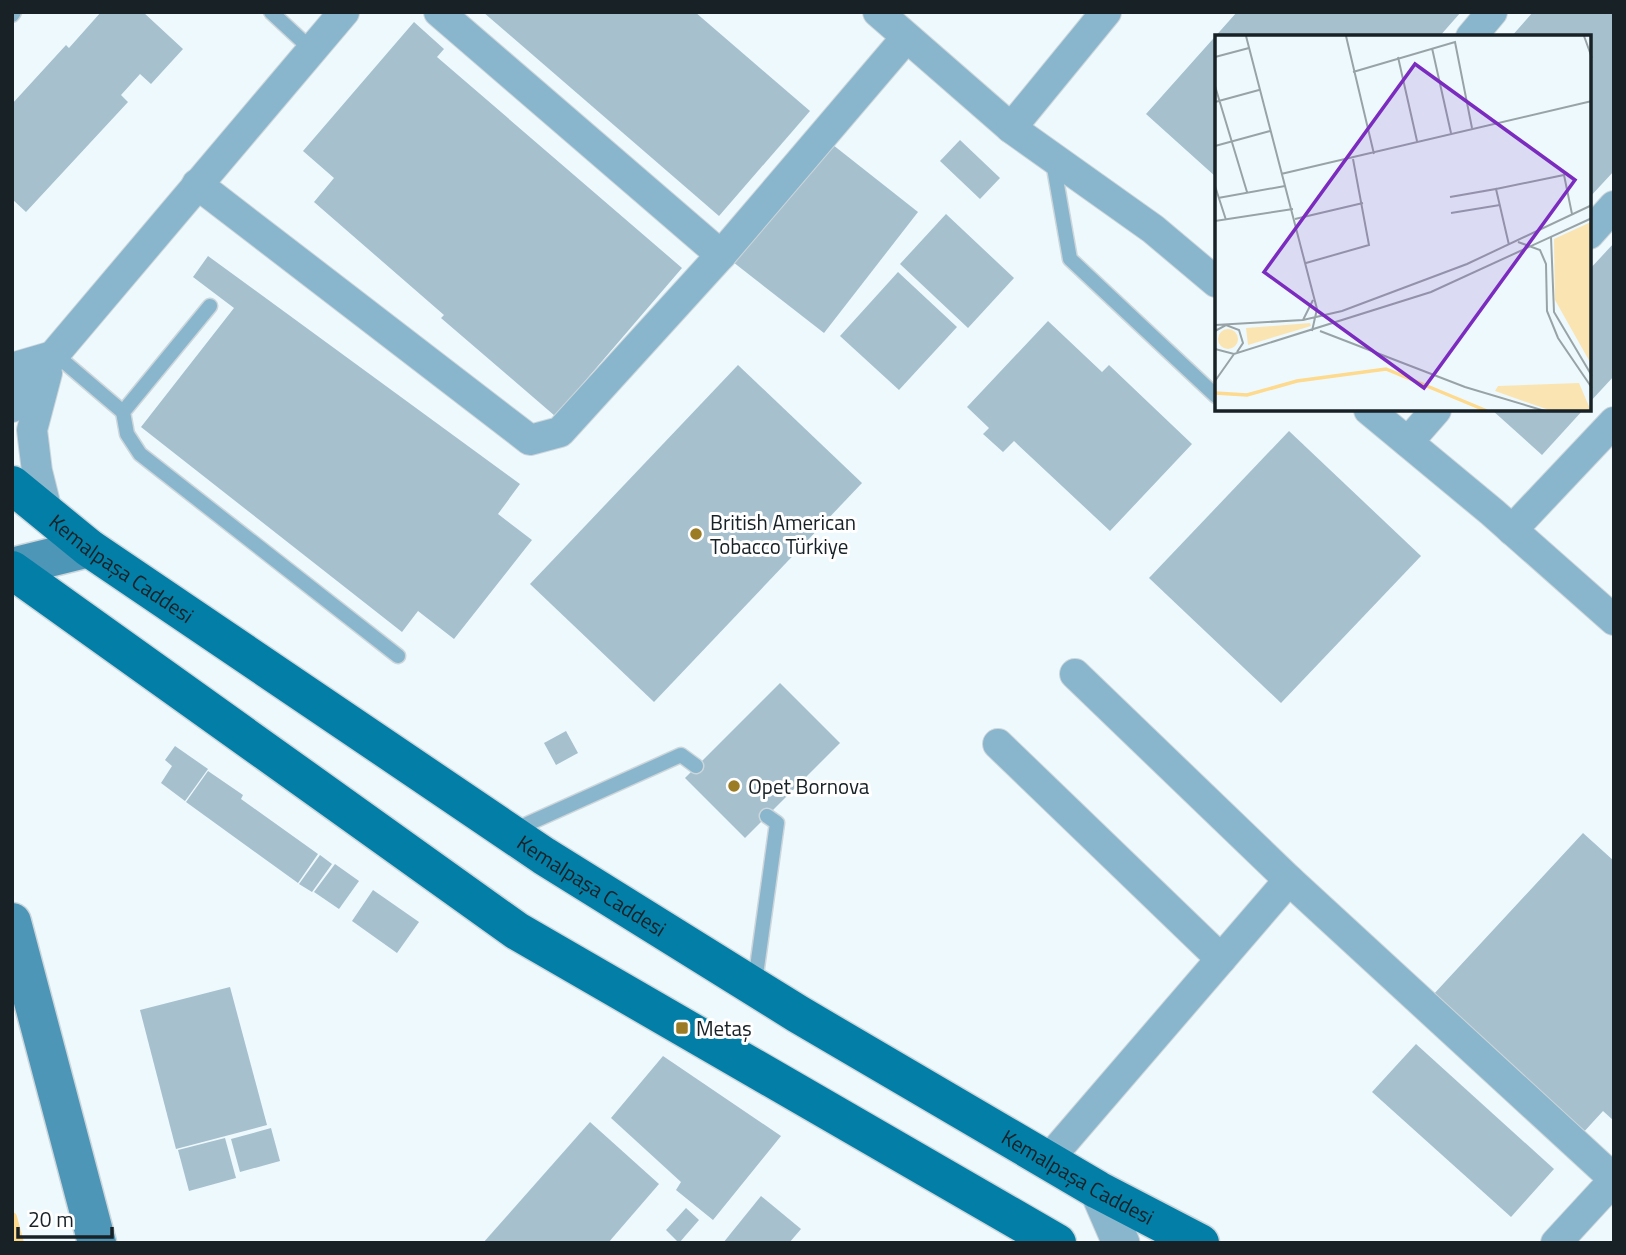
<svg xmlns="http://www.w3.org/2000/svg" width="1626" height="1255" viewBox="0 0 1626 1255" font-family="'Titillium Web',sans-serif">
<style>
.lines{fill:none;stroke-linecap:round;stroke-linejoin:round}
.stream{stroke:#fdda8d;stroke-width:10}
.building{fill:#a6c0cd}
.service-casing{stroke:#ccd6db;stroke-width:17}
.minor-casing{stroke:#ccd6db;stroke-width:32}
.tertiary-casing{stroke:#ccd6db;stroke-width:39}
.secondary-casing{stroke:#ccd6db;stroke-width:41}
.primary-casing{stroke:#ccd6db;stroke-width:41}
.service{stroke:#89b6cd;stroke-width:14}
.minor{stroke:#89b6cd;stroke-width:30}
.tertiary{stroke:#89b6cd;stroke-width:37}
.secondary{stroke:#4d96b7;stroke-width:38}
.primary{stroke:#037ea6;stroke-width:38}
.poi-dot{fill:#9c7b25;stroke:#fff;stroke-width:2.5}
.labels{text-anchor:middle;dominant-baseline:central;stroke-width:6;stroke-linejoin:round;paint-order:stroke}
.poi-label{font-size:21px;fill:#172126;stroke:#fff;text-anchor:start}
.street-label{font-size:21px;fill:#172126;stroke:#fff}
.inset-river{fill:none;stroke:#fdda8d;stroke-width:3.5}
.inset-road{fill:none;stroke:#98a3a8;stroke-width:2}
.view{fill:#7b2cbf;fill-opacity:0.15;stroke:#7b2cbf;stroke-width:3.5}
.inset-edge{fill:none;stroke:#172126;stroke-width:3.5}
</style>
<rect width="100%" height="100%" fill="#eef9fe"/>
<g class="lines">
<path class="stream" d="M12,1217l7,26"/>
</g>
<g class="building">
<path d="M101,12h42l40,37 -32,35 -11,-10 -19,21 7,7 -102,110 -14,-13v-95l54,-59 3,3z"/>
<path d="M483,12h212l115,99 -91,105z"/>
<path d="M1237,12h224l-22,25h-223v140l-70,-63z"/>
<path d="M1533,12h81v159l-25,27v-161h-78z"/>
<path d="M414,22l30,27 -7,8 245,211 -127,148 -114,-98 3,-3 -130,-113 20,-24 -31,-27z"/>
<path d="M960,140l40,38 -20,21 -40,-38z"/>
<path d="M828,141l90,71 -94,121 -91,-71z"/>
<path d="M946,214l68,64 -46,50 -68,-64z"/>
<path d="M1614,243v133l-25,27v-133z"/>
<path d="M208,256l312,228 -22,30 34,26 -78,99 -36,-28 -16,21 -261,-205 93,-119 -41,-31z"/>
<path d="M898,272l59,55 -58,63 -59,-54z"/>
<path d="M1048,321l54,51 7,-7 83,79 -82,87 -96,-90 -11,11 -20,-18 6,-6 -22,-21z"/>
<path d="M738,365l124,118 -208,219 -124,-118z"/>
<path d="M1492,410h91l-41,45z"/>
<path d="M1289,431l132,125 -140,147 -132,-125z"/>
<path d="M780,683l60,60 -95,95 -60,-60z"/>
<path d="M566,731l12,22 -22,12 -12,-22z"/>
<path d="M175,746l33,23 -23,32 -24,-18 11,-17 -7,-6z"/>
<path d="M208,771l35,24 -2,4 77,55 -20,29 -112,-81z"/>
<path d="M1583,833l31,28v260l-11,-10 -22,24 -149,-139z"/>
<path d="M320,855l12,9 -20,28 -13,-8z"/>
<path d="M335,864l24,17 -20,28 -25,-17z"/>
<path d="M373,890l46,32 -22,31 -45,-32z"/>
<path d="M230,987l37,138 -91,24 -36,-139z"/>
<path d="M1416,1044l138,125 -43,48 -139,-125z"/>
<path d="M663,1056l118,80 -68,84 -37,-30 5,-8 -70,-64z"/>
<path d="M590,1122l69,62 -51,59h-125z"/>
<path d="M271,1128l9,33 -40,11 -9,-33z"/>
<path d="M225,1138l11,40 -47,13 -11,-41z"/>
<path d="M761,1196l40,33 -12,14h-66z"/>
<path d="M686,1208l13,12 -20,23 -13,-13z"/>
</g>
<g class="lines">
<defs>
<g id="service">
<path d="M271,12l41,38"/>
<path d="M12,15l2,-3"/>
<path d="M1053,162l17,97 146,137"/>
<path d="M210,306l-87,106 4,22 13,20 258,202"/>
<path d="M55,354l68,58"/>
<path d="M514,830l167,-75 15,11"/>
<path d="M755,982l22,-159 -10,-7"/>
</g>
<g id="minor">
<path d="M439,12l282,243"/>
<path d="M878,12l133,116 142,101 63,53"/>
<path d="M1471,37l21,-25"/>
<path d="M1011,128l95,-116"/>
<path d="M197,184l333,256 30,-8 161,-177 185,-217"/>
<path d="M1589,234l25,-28"/>
<path d="M12,368l41,-12"/>
<path d="M47,373l-15,57 5,41 11,44"/>
<path d="M12,407l41,-51 291,-344"/>
<path d="M1369,410l123,102 122,108"/>
<path d="M1408,442l28,-32"/>
<path d="M1512,530l102,-108"/>
<path d="M998,744l223,215"/>
<path d="M1289,880l325,299"/>
<path d="M1048,1160l241,-280 -214,-206"/>
<path d="M1556,1243l58,-63"/>
</g>
<path id="tertiary" d="M1098,1190l23,53"/>
<g id="secondary">
<path d="M12,567l77,-19"/>
<path d="M12,922l85,321"/>
</g>
<g id="primary">
<path id="s1" d="M12,485l77,63 455,308 254,158 300,176 102,53"/>
<path d="M12,570l505,361 540,312"/>
</g>
</defs>
<use href="#service" class="service-casing"/>
<use href="#minor" class="minor-casing"/>
<use href="#tertiary" class="tertiary-casing"/>
<use href="#secondary" class="secondary-casing"/>
<use href="#primary" class="primary-casing"/>
<use href="#service" class="service"/>
<use href="#minor" class="minor"/>
<use href="#tertiary" class="tertiary"/>
<use href="#secondary" class="secondary"/>
<use href="#primary" class="primary"/>
</g>
<g class="poi-dot">
<circle cx="696" cy="534" r="7"/>
<circle cx="734" cy="786" r="7"/>
<rect x="675" y="1021" width="14" height="14" rx="3.5"/>
</g>
<g class="labels">
<g class="poi-label">
<text x="710" y="522">British American<tspan x="710" dy="24">Tobacco Türkiye</tspan></text>
<text x="748" y="786">Opet Bornova</text>
<text x="696" y="1028">Metaş</text>
</g>
<g class="street-label">
<text stroke="none"><textPath href="#s1" startOffset="138">Kemalpaşa Caddesi</textPath></text>
<text stroke="none"><textPath href="#s1" startOffset="705">Kemalpaşa Caddesi</textPath></text>
<text stroke="none"><textPath href="#s1" startOffset="1272">Kemalpaşa Caddesi</textPath></text>
</g>
</g>
<g transform="translate(1215 35)">
<rect width="376" height="376" fill="#eef9fe"/>
<path d="M376,187v142l-36,-64 -1,-61zM95,288l1,3 -63,19 -2,-17zM3 304a10 10 0 1 1 20 0a10 10 0 1 1-20 0ZM364,348l12,28h-39l-57,-20 3,-5z" fill="#fae4b2"/>
<path class="inset-river" d="M0,358l32,2 50,-14 89,-12 101,42"/>
<path class="inset-road" d="M31,1l71,273 -5,22M131,1l28,118M369,1l8,22M217,13l19,85M0,22l34,-9M183,22l19,84M138,37l102,-30 17,86M0,51l32,106M0,67l44,-12M0,111l55,-15M66,139l311,-73M0,151l11,34M281,154l68,-14 8,39M235,162l46,-8 13,56M3,163l67,-12M236,178l49,-8M80,184l68,-16M0,186l78,-12M336,202l3,75 38,64M303,207l22,8 6,14 1,47 11,27 34,50M91,228l63,-18 -16,-86M88,285l10,-20M0,290l88,-5 39,-9 125,-47 125,-59M0,296l11,-6 13,5 4,13 -6,9M105,296l145,56 80,24M0,314l19,5 197,-62 161,-74M0,346l19,-27"/>
<path class="view" d="M200,29l160,116 -151,208 -160,-116z"/>
<rect width="376" height="376" class="inset-edge"/>
</g>
<rect width="1626" height="1255" fill="none" stroke="#172126" stroke-width="28"/>
<path d="M18 1227v10h94v-10" fill="none" stroke="#172126" stroke-width="3.5"/>
<text x="28" y="1227" font-size="21" fill="#172126" stroke="#ffffff" stroke-width="5" paint-order="stroke">20 m</text>
</svg>
